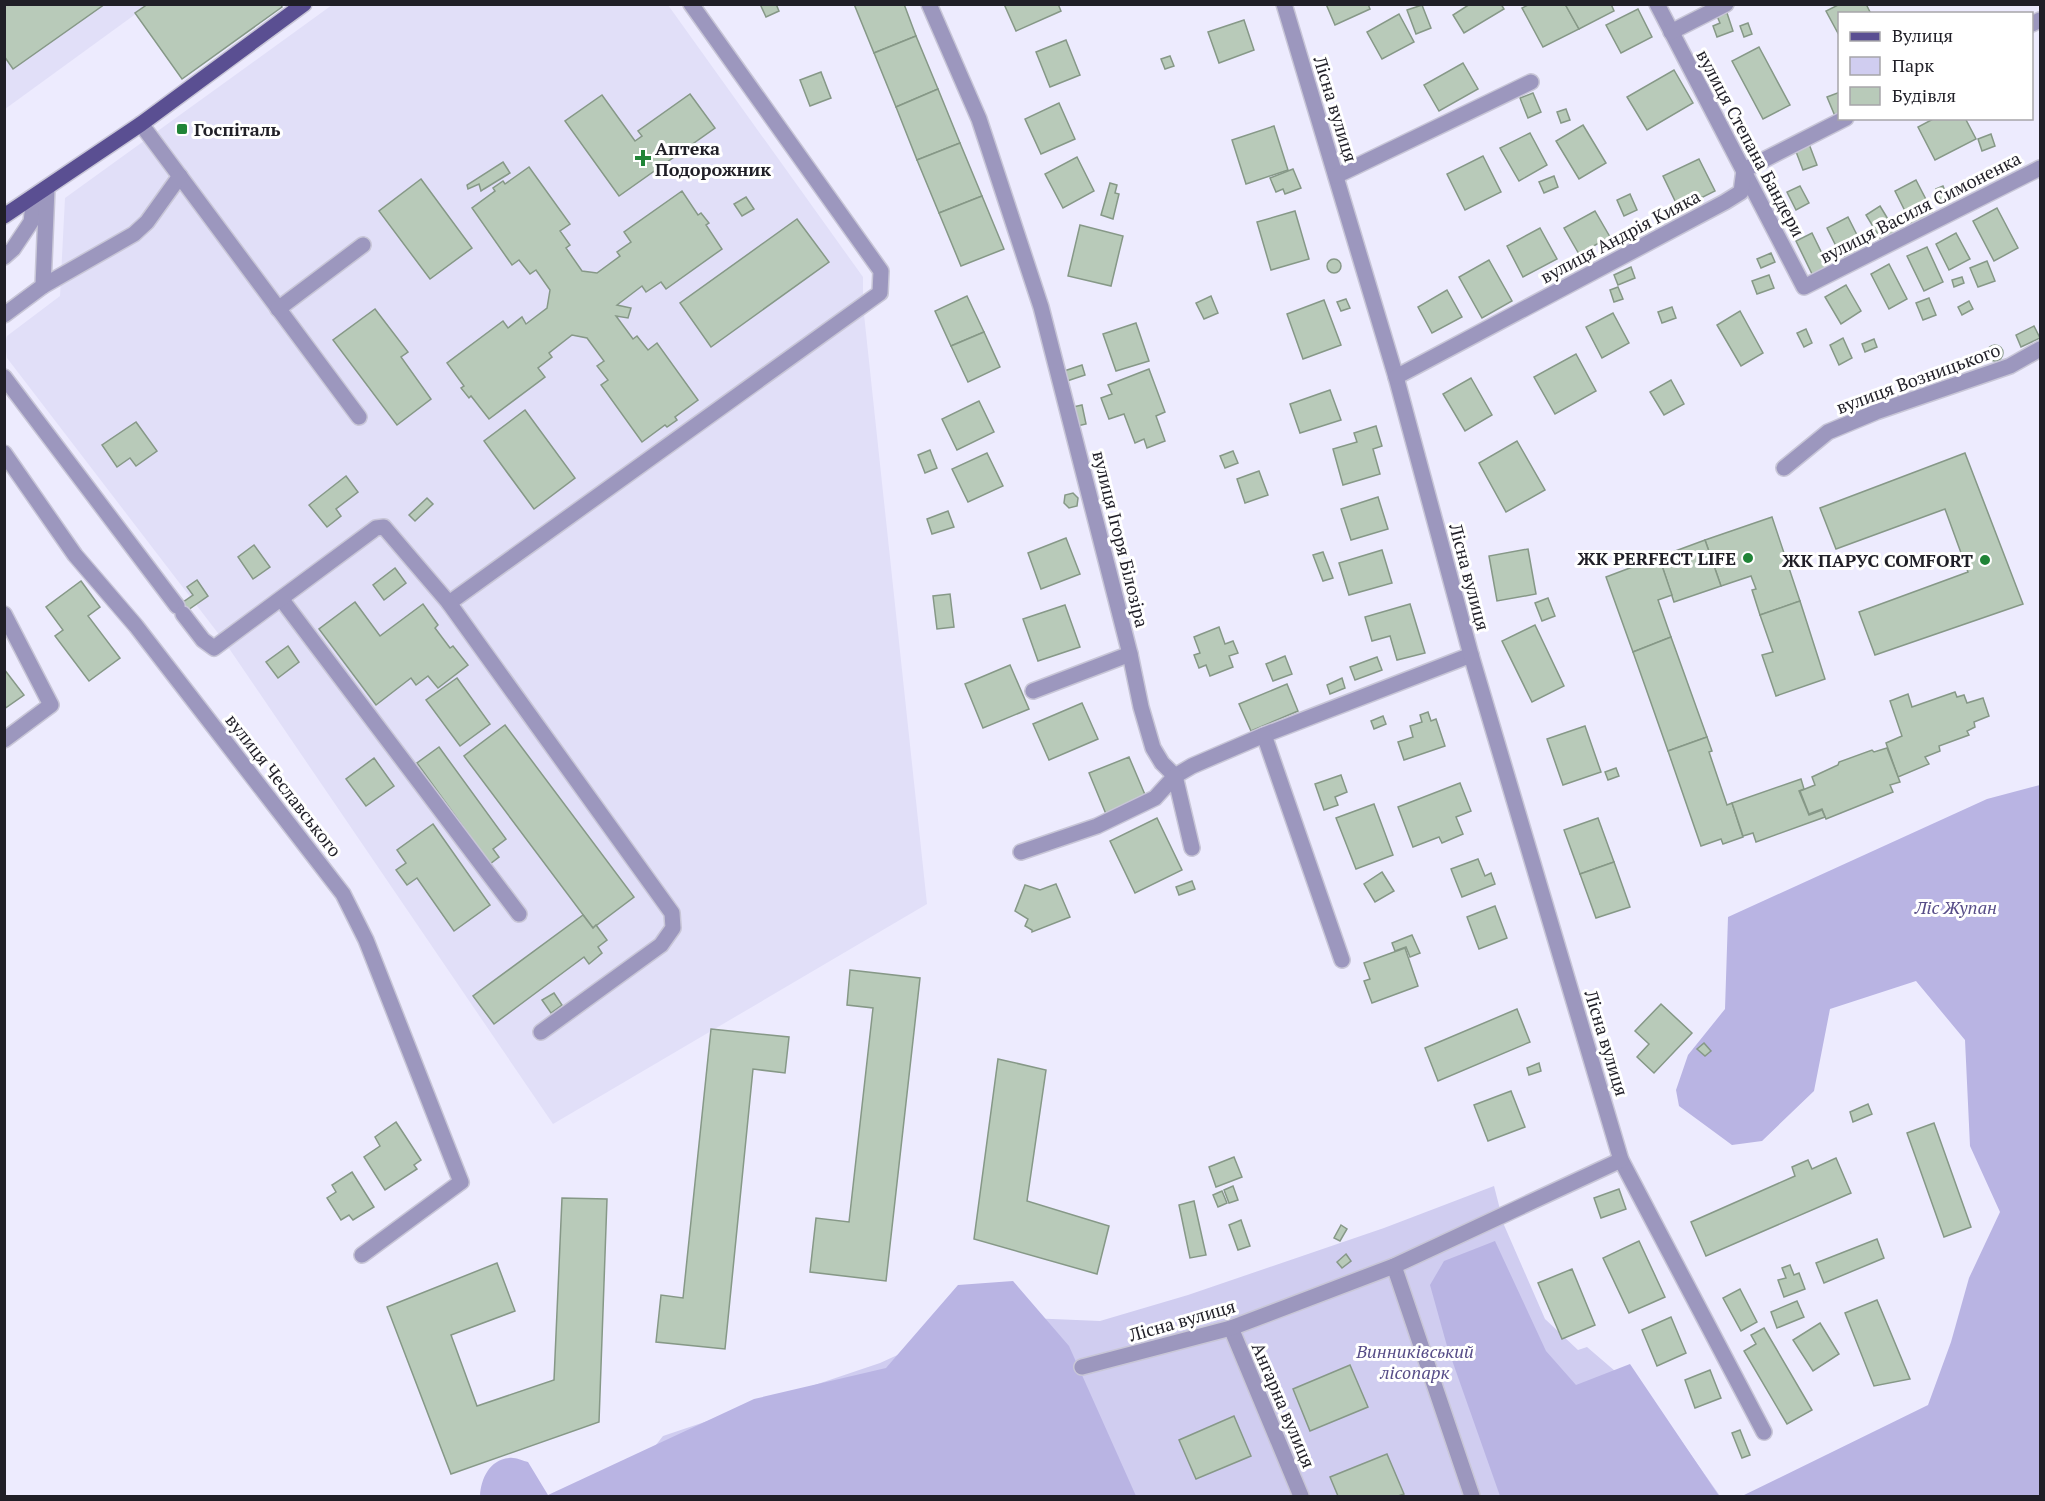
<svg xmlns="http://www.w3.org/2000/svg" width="2045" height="1501" viewBox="0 0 2045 1501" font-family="'PT Serif',serif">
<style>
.built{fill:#e1dff8}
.green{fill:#d0cdf0}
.forest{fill:#b9b4e3}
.building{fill:#b8cab9;stroke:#869887;stroke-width:1.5}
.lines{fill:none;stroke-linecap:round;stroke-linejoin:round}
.minor-casing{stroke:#c8c6d7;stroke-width:18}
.major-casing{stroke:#c8c6d7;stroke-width:18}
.minor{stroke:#9c97be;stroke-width:15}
.major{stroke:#5a4f92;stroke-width:15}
.poi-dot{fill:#208437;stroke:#fff;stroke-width:2}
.labels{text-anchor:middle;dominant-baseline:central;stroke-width:6;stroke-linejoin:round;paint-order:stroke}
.street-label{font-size:18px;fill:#201f27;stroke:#fff}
.poi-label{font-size:18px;font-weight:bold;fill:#201f27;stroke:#fff;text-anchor:start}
.park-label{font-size:18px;font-style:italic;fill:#574d88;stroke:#fff}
</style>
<rect width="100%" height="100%" fill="#edebfe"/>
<g class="built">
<path d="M5,5h143l-143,104z"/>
<path d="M332,5h336l195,272v28l64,599 -374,220 -329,-483 -217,-283 -2,-13 2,-9 53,-40 5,-98z"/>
</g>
<path class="green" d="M1494,1186l10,39 41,94 33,31 9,-3 71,61 62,88h-1104l47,-60 217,-73 103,-47 117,5 88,-26 196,-67z"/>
<g class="forest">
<path d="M2040,785v711h-298l186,-91 23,-63 18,-64 31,-66 -30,-66 -5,-106 -49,-59 -86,28 -16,82 -52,50 -30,4 -53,-39 -3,-16 12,-35 37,-46 3,-92 259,-118z"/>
<path d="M1495,1241l51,110 30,34 54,-21 89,132h-219l-53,-150 -17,-61 14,-24z"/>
<path d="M1013,1281l56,65 67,150h-656c1,-17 9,-36 29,-38 6,-1 14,3 19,4l20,33 206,-96 132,-31 72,-83z"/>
</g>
<g class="building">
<path d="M4,4h101l-92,65 -9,-13z"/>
<path d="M148,4h133l1,3 -100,72 -47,-66z"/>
<path d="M760,4h16l3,7 -13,6z"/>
<path d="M854,4h50l12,32 -42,17z"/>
<path d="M1004,4h54l3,7 -45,20z"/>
<path d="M1326,4h42l2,5 -35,16z"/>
<path d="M1470,4h31l3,5 -40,24 -11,-18z"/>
<path d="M1530,4h35l14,25 -36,18 -21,-39z"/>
<path d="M1565,4h46l3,7 -35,18z"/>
<path d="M1840,4h26l5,10h-31v23l-14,-26z"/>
<path d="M1422,5l9,23 -15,6 -9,-24z"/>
<path d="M1638,9l14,28 -31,16 -15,-28z"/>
<path d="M1727,13l6,18 -16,6 -4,-11 7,-3 -3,-7z"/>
<path d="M1399,14l15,28 -32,17 -15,-27z"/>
<path d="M1244,20l10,30 -35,13 -11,-31z"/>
<path d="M1748,23l4,11 -8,3 -4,-11z"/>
<path d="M916,36l22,53 -42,18 -22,-54z"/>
<path d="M1066,40l14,35 -30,12 -14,-35z"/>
<path d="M1759,47l31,58 -27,14 -31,-58z"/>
<path d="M1170,56l4,10 -9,3 -4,-10z"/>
<path d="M1463,63l15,26 -39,22 -15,-26z"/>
<path d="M1674,70l19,33 -46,27 -20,-33z"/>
<path d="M821,72l10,26 -21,8 -10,-26z"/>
<path d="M938,89l22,54 -43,17 -21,-53z"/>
<path d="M1840,92v22l-5,2 -8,-19z"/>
<path d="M1533,93l8,19 -13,6 -8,-20z"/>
<path d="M690,94l25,34 -96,68 -54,-75 37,-26 33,46 7,-5 -4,-5z"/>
<path d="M1059,103l16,36 -34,15 -16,-35z"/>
<path d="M1566,109l4,11 -9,3 -4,-11z"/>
<path d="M1935,118h30l11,21 -41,21 -17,-33z"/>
<path d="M1583,125l23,38 -27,16 -23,-38z"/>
<path d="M1274,126l14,44 -42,14 -14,-44z"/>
<path d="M1530,133l17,32 -28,16 -19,-33z"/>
<path d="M1991,134l4,12 -13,5 -4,-12z"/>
<path d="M960,143l22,53 -43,17 -22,-53z"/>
<path d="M1809,144l8,21 -14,5 -8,-21z"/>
<path d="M1483,156l18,36 -36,18 -18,-36z"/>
<path d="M1077,157l17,34 -31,17 -18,-34z"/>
<path d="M1699,159l16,32 -36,18 -16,-33z"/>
<path d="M503,162l7,11 -26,16 -3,2 -2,-7 -11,5 -1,-4z"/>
<path d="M529,167l41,57 -10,7 10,14 -4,3 16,23 15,2 23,-17 -3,-4 14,-10 -7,-10 58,-41 16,24 3,-2 8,10 -3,2 16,24 -56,40 -5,-7 -15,10 -4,-6 -25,19 14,3 -3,10 -12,-2 17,23 4,-3 11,14 9,-7 41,57 -23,17 2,3 -10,7 -2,-2 -23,17 -41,-57 7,-5 -11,-14 7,-5 -17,-23 -15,-3 -23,18 3,4 -14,11 7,9 -56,42 -18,-23 -2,2 -8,-10 3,-2 -17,-23 56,-42 5,7 14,-11 4,7 21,-16 3,-18 -14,-20 -6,4 -11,-14 -7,5 -40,-57 23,-17 -2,-3 10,-7 2,3z"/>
<path d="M1293,169l8,19 -16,6 -2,-5 -7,3 -6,-14z"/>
<path d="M1554,176l4,11 -14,6 -5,-11z"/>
<path d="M421,179l51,69 -42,31 -51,-68z"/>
<path d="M1916,180l19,37 -22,10 -18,-36z"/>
<path d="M1110,183l7,2 -2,8 4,1 -6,25 -12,-4z"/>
<path d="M1800,186l9,17 -13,7 -9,-18z"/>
<path d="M1943,186l6,15 -7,3 -6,-15z"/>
<path d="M1630,194l7,16 -13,6 -7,-16z"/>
<path d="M982,196l22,53 -43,17 -22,-53z"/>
<path d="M746,197l8,12 -12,7 -8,-12z"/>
<path d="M1880,206l17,28 -14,9 -17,-28z"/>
<path d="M1997,208l21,40 -24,13 -21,-40z"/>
<path d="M1295,211l14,48 -38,11 -14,-48z"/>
<path d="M1595,211l15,26 -31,17 -15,-26z"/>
<path d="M1848,217l15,30 -21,11 -15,-30z"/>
<path d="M797,219l32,43 -118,85 -31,-44z"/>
<path d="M1080,225l43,11 -12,50 -43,-10z"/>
<path d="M1540,228l17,31 -34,18 -16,-31z"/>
<path d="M1812,233l17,35 -16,8 -17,-35z"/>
<path d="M1956,233l14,26 -21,11 -13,-26z"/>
<path d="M1927,247l16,35 -19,9 -17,-35z"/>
<path d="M1771,253l4,9 -14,6 -4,-9z"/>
<circle cx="1334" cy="266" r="7"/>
<path d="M1489,260l23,41 -30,17 -23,-41z"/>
<path d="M1987,261l8,20 -17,6 -8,-19z"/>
<path d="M1889,264l18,35 -18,10 -18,-35z"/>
<path d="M1631,267l4,11 -17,7 -4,-10z"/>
<path d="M1769,275l5,13 -17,6 -5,-13z"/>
<path d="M1962,277l2,6 -10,4 -2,-7z"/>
<path d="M1846,285l15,26 -20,13 -16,-27z"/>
<path d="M1618,287l5,12 -9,3 -4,-12z"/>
<path d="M1447,290l15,27 -30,16 -14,-26z"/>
<path d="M967,296l17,36 -33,14 -16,-35z"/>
<path d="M1211,296l7,17 -14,6 -8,-16z"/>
<path d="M1929,298l7,17 -13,5 -7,-17z"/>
<path d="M1346,299l4,9 -9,3 -4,-9z"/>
<path d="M1324,300l17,45 -38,14 -16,-45z"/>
<path d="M1969,301l4,8 -11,6 -4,-8z"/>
<path d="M1672,307l4,11 -14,5 -4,-11z"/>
<path d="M375,309l33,43 -7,5 30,42 -34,26 -64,-85z"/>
<path d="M1740,311l23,42 -22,13 -24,-41z"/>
<path d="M1613,313l16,30 -27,15 -16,-31z"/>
<path d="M1136,323l13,38 -33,10 -13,-37z"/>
<path d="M2034,326l6,12 -19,9 -5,-12z"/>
<path d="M1806,329l6,14 -8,4 -7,-14z"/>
<path d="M984,332l16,35 -32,15 -17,-36z"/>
<path d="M1843,338l9,20 -13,7 -9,-20z"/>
<path d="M1874,339l3,8 -12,5 -3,-8z"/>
<circle cx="1995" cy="353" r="8"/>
<path d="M1576,354l20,37 -41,23 -21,-37z"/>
<path d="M1082,365l3,10 -18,6 -3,-10z"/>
<path d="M1149,369l16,43 -9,4 9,25 -18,7 -3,-9 -9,4 -11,-29 -15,5 -8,-21 11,-4 -4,-9z"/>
<path d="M1471,378l21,37 -27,16 -22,-37z"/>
<path d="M1671,380l13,24 -20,11 -14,-23z"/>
<path d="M1330,390l11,30 -41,13 -10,-29z"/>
<path d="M979,401l15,31 -37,18 -15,-31z"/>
<path d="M1082,405l4,19 -9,2 -4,-19z"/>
<path d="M525,410l50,68 -41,31 -50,-68z"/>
<path d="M136,422l21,29 -21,15 -6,-8 -13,9 -15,-22z"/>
<path d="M1376,426l6,20 -9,3 7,25 -37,11 -10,-36 24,-7 -3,-9z"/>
<path d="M1517,441l28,49 -39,22 -27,-49z"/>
<path d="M930,450l7,18 -12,5 -7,-18z"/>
<path d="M1233,451l5,12 -13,5 -5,-12z"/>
<path d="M987,453l16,33 -35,16 -16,-33z"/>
<path d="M1965,453l58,151 -148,51 -16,-43 109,-40 -23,-63 -109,40 -16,-41z"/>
<path d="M1259,471l9,24 -23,8 -8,-24z"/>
<path d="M346,476l12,16 -22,17 5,7 -14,11 -18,-22z"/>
<path d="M1073,493l5,5 -1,8 -8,2 -5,-5 1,-8z"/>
<path d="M1378,497l10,32 -37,11 -10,-31z"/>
<path d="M427,498l6,6 -18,17 -6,-6z"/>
<path d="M948,511l6,16 -22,7 -5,-15z"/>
<path d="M1772,517l28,84 -40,14 -8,-25 4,-1 -5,-13 -30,10 -16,-46z"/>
<path d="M1066,538l14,36 -39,15 -13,-36z"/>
<path d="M1705,540l16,46 -47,16 -15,-45z"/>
<path d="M254,545l16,22 -17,12 -15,-22z"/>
<path d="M1528,549l8,45 -39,7 -8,-45z"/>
<path d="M1382,550l10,33 -43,12 -10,-32z"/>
<path d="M1323,552l10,26 -10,3 -10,-26z"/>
<path d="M1659,557l13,38 -14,5 13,37 -38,15 -27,-75z"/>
<path d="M395,568l11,15 -22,17 -11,-15z"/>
<path d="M197,580l11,16 -30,21 -5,-8 20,-14 -6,-8z"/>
<path d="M81,581l19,26 -12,9 32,42 -31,23 -34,-45 8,-6 -17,-23z"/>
<path d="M950,594l4,33 -17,2 -4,-33z"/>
<path d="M1548,598l7,18 -13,5 -7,-18z"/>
<path d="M1800,601l25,78 -49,17 -14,-41 11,-3 -13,-37z"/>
<path d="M355,602l25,34 43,-32 15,21 -3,3 15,20 3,-2 15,19 -30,23 -10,-12 -12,9 -5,-7 -35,27 -57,-76z"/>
<path d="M1410,604l15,49 -28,7 -7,-24 -18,5 -7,-24z"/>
<path d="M1065,605l15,42 -42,14 -15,-42z"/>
<path d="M1535,625l29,61 -32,16 -30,-61z"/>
<path d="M1219,627l6,17 8,-3 5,12 -9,3 4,11 -23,9 -4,-11 -7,3 -5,-13 6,-2 -6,-16z"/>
<path d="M1671,637l36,100 -39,14 -35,-99z"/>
<path d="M288,646l11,16 -21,16 -12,-16z"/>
<path d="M1285,656l7,18 -19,7 -7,-17z"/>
<path d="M1377,657l5,13 -27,10 -5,-13z"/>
<path d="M1010,665l19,44 -46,19 -18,-44z"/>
<path d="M4,669l20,26 -20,14z"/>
<path d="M457,678l33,46 -30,22 -34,-46z"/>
<path d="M1342,678l3,10 -15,6 -3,-9z"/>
<path d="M1287,684l11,27 -47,20 -12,-27z"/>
<path d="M1955,692l2,5 7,-2 3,8 16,-5 6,18 -15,6 1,5 -8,4 2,4 -30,11 1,5 -15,6 4,7 -31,13 -12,-34 16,-7 -12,-35 18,-7 4,13z"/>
<path d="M1082,703l16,36 -49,21 -16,-36z"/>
<path d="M1428,712l3,9 5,-2 9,27 -41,14 -6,-18 15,-5 -3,-11 12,-4 -2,-7z"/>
<path d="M1383,716l3,8 -12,5 -3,-8z"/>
<path d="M505,725l129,172 -41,31 -129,-172z"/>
<path d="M1585,726l16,46 -38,13 -16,-46z"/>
<path d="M1707,737l5,14 -3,1 18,53 5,-2 11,34 -20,7 -2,-5 -20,7 -33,-95z"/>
<path d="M439,747l67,92 -13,10 6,8 -9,7 -73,-101z"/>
<path d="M1887,748l13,34 -10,3 3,7 -67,27 -4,-10 -13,5 -9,-23 15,-6 -3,-8 26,-12 1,-3 33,-12 2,2z"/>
<path d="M1129,757l17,40 -40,17 -17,-41z"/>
<path d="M374,758l20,28 -28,20 -20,-27z"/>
<path d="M1616,768l3,8 -11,4 -3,-8z"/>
<path d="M1341,775l6,17 -12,5 3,8 -14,5 -9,-26z"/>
<path d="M1801,779l3,10 -5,2 10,24 13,-5 3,7 -69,25 -3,-9 -10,3 -11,-33z"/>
<path d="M1460,783l11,28 -15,6 7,17 -21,9 -3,-6 -26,10 -15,-40z"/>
<path d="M1374,804l19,51 -37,14 -20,-51z"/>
<path d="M1157,818l25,52 -47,23 -25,-52z"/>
<path d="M1598,818l16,44 -34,12 -16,-44z"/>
<path d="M433,824l57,81 -36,26 -37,-53 -10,7 -11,-15 10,-7 -9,-13z"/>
<path d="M1478,859l7,17 6,-3 4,11 -33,13 -11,-28z"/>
<path d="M1614,862l16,45 -34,11 -16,-44z"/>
<path d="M1382,872l12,19 -19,11 -11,-18z"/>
<path d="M1192,881l3,8 -16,6 -3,-8z"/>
<path d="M1056,884l14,33 -38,15v-2l-7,-4 3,-7 -13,-8 10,-26 15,5z"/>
<path d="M1495,906l12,32 -28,11 -12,-32z"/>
<path d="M583,915l10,13 3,-3 11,15 -9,7 4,6 -13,11 -5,-7 -90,67 -21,-28z"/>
<path d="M1412,935l8,18 -10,4 -4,-10 -11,4 -3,-8z"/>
<path d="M1405,948l13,38 -46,17 -8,-22 6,-2 -6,-16z"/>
<path d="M850,970l70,8 -34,303 -76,-9 6,-54 33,4 24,-214 -26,-3z"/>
<path d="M554,993l8,12 -11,8 -9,-13z"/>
<path d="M1661,1004l31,29 -38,40 -17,-16 12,-13 -14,-13z"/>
<path d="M1517,1009l13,33 -92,39 -13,-33z"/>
<path d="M711,1029l78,8 -4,36 -32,-4 -28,280 -69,-7 5,-47 22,3z"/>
<path d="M1704,1043l7,8 -6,5 -8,-7z"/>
<path d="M998,1059l48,11 -19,131 82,25 -12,48 -123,-35z"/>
<path d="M1539,1063l2,8 -12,4 -2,-7z"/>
<path d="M1511,1091l14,36 -37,14 -14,-36z"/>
<path d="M1868,1104l4,10 -19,8 -3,-10z"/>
<path d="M396,1122l25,38 -7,5 3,4 -32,21 -21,-33 16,-11 -5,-9z"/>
<path d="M1934,1123l37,104 -27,10 -37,-104z"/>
<path d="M1234,1157l8,20 -26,10 -7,-20z"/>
<path d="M1836,1158l15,35 -145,63 -15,-34 104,-46 -3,-9 16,-7 4,9z"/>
<path d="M352,1172l22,35 -21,13 -4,-5 -8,5 -14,-22 9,-6 -4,-7z"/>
<path d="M1233,1186l5,14 -9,3 -5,-13z"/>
<path d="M1619,1189l7,20 -25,9 -7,-20z"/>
<path d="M1222,1191l5,12 -9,4 -5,-12z"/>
<path d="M562,1198l45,1 -8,223 -148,52 -64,-167 110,-44 18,48 -64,24 26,71 77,-26z"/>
<path d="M1194,1201l12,54 -16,3 -11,-53z"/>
<path d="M1241,1220l9,26 -12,4 -9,-25z"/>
<path d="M1341,1225l6,4 -7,12 -6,-3z"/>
<path d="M1877,1239l7,19 -60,25 -8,-20z"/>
<path d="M1639,1241l26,56 -36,16 -26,-55z"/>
<path d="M1346,1254l5,7 -9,7 -5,-6z"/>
<path d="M1790,1265l4,10 5,-2 6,16 -21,8 -6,-17 8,-2 -4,-10z"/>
<path d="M1572,1269l23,56 -33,14 -24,-56z"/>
<path d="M1740,1289l17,33 -16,9 -18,-33z"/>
<path d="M1877,1300l33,79 -36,7 -29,-73z"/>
<path d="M1797,1301l7,16 -27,11 -6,-16z"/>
<path d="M1671,1317l15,36 -29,13 -15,-36z"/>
<path d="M1820,1323l19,31 -26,17 -20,-31z"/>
<path d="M1764,1328l48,82 -25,14 -43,-73 12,-7 -5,-9z"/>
<path d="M1350,1365l18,42 -58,24 -17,-42z"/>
<path d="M1710,1370l11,28 -26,10 -10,-28z"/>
<path d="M1234,1416l17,40 -55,23 -17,-39z"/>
<path d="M1740,1430l10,25 -8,3 -10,-25z"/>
<path d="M1387,1454l17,40 -6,2h-60l-8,-19z"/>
</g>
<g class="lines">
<defs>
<g id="minor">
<path d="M929,4l50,115 62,188 89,347 11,53 12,41 9,15 13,13 17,-10 72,-31 207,-80"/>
<path d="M1284,4l112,373 75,278 150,505 143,272"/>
<path d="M1657,4l147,283 236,-119"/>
<path d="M2032,24l8,-4"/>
<path d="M1671,32l55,-28"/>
<path d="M141,124l218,293"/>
<path d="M1336,176l195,-94"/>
<path d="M4,257l9,-8 18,-27 3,-25"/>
<path d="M43,286l91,-52 13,-12 33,-46"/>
<path d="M278,309l85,-64"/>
<path d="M4,315l39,-29 4,-98"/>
<path d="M4,377l173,229"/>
<path d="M1396,377l329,-175 16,-10 3,-22 102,-52"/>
<path d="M4,453l71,102 61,71 207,268 23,46 95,242 -99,73"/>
<path d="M1784,468l44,-36 48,-20 134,-46 30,-17"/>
<path d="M282,600l237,314"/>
<path d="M449,603l431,-310 1,-22 -190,-267"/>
<path d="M4,614l47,91 -47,35"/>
<path d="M183,614l20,26 11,8 162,-120 8,-1 65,76 223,310 1,15 -12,17 -120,87"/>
<path d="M1033,691l97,-37"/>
<path d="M1264,735l78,225"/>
<path d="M1021,852l76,-26 58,-28 20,-22 17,72"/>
<path d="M1394,1266l78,230"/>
<path d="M1231,1328l70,168"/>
<path d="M1082,1367l149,-39 163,-62 227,-106"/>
</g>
<path id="major" d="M4,216l137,-92 163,-120"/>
</defs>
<use href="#minor" class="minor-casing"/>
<use href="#major" class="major-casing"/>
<use href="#minor" class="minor"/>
<use href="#major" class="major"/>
</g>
<g class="poi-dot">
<rect x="176" y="123" width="12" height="12" rx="3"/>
<path d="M640 149h6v6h6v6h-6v6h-6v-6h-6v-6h6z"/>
<circle cx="1748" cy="558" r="6"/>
<circle cx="1985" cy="560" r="6"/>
</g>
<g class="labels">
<g class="street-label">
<text transform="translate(1336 109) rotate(73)">Лісна вулиця</text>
<text transform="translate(1751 143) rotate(62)">вулиця Степана Бандери</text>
<text transform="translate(1920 207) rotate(-27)">вулиця Василя Симоненка</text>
<text transform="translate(1620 236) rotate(-28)">вулиця Андрія Кияка</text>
<text transform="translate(1918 378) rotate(-20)">вулиця Возницького</text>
<text transform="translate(1121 539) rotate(76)">вулиця Ігоря Білозіра</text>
<text transform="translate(1470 577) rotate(75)">Лісна вулиця</text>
<text transform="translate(284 785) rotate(52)">вулиця Чеславського</text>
<text transform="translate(1607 1043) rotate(73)">Лісна вулиця</text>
<text transform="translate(1182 1320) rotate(-16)">Лісна вулиця</text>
<text transform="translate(1284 1405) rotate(67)">Ангарна вулиця</text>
</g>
<g class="poi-label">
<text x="194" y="129">Госпіталь</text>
<text x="655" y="148">Аптека<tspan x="655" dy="21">Подорожник</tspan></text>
<text x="1736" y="558" text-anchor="end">ЖК PERFECT LIFE</text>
<text x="1973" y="560" text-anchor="end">ЖК ПАРУС COMFORT</text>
</g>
<g class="park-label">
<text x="1956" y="907">Ліс Жупан</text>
<text x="1415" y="1351">Винниківський<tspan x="1415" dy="21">лісопарк</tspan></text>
</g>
</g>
<rect width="2045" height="1501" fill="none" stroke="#201f27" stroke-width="12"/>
<rect x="1838" y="12" width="195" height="108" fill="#ffffff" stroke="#a6a5a9" stroke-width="1.5"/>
<rect x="1850" y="32" width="30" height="9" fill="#5a4f92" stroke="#a6a5a9" stroke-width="1.5"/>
<text x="1892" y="42" font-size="18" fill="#201f27">Вулиця</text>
<rect x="1850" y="57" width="30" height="18" fill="#d0cdf0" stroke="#a6a5a9" stroke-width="1.5"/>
<text x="1892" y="72" font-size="18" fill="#201f27">Парк</text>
<rect x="1850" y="87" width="30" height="18" fill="#b8cab9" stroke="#a6a5a9" stroke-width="1.5"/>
<text x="1892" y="102" font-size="18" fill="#201f27">Будівля</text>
</svg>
